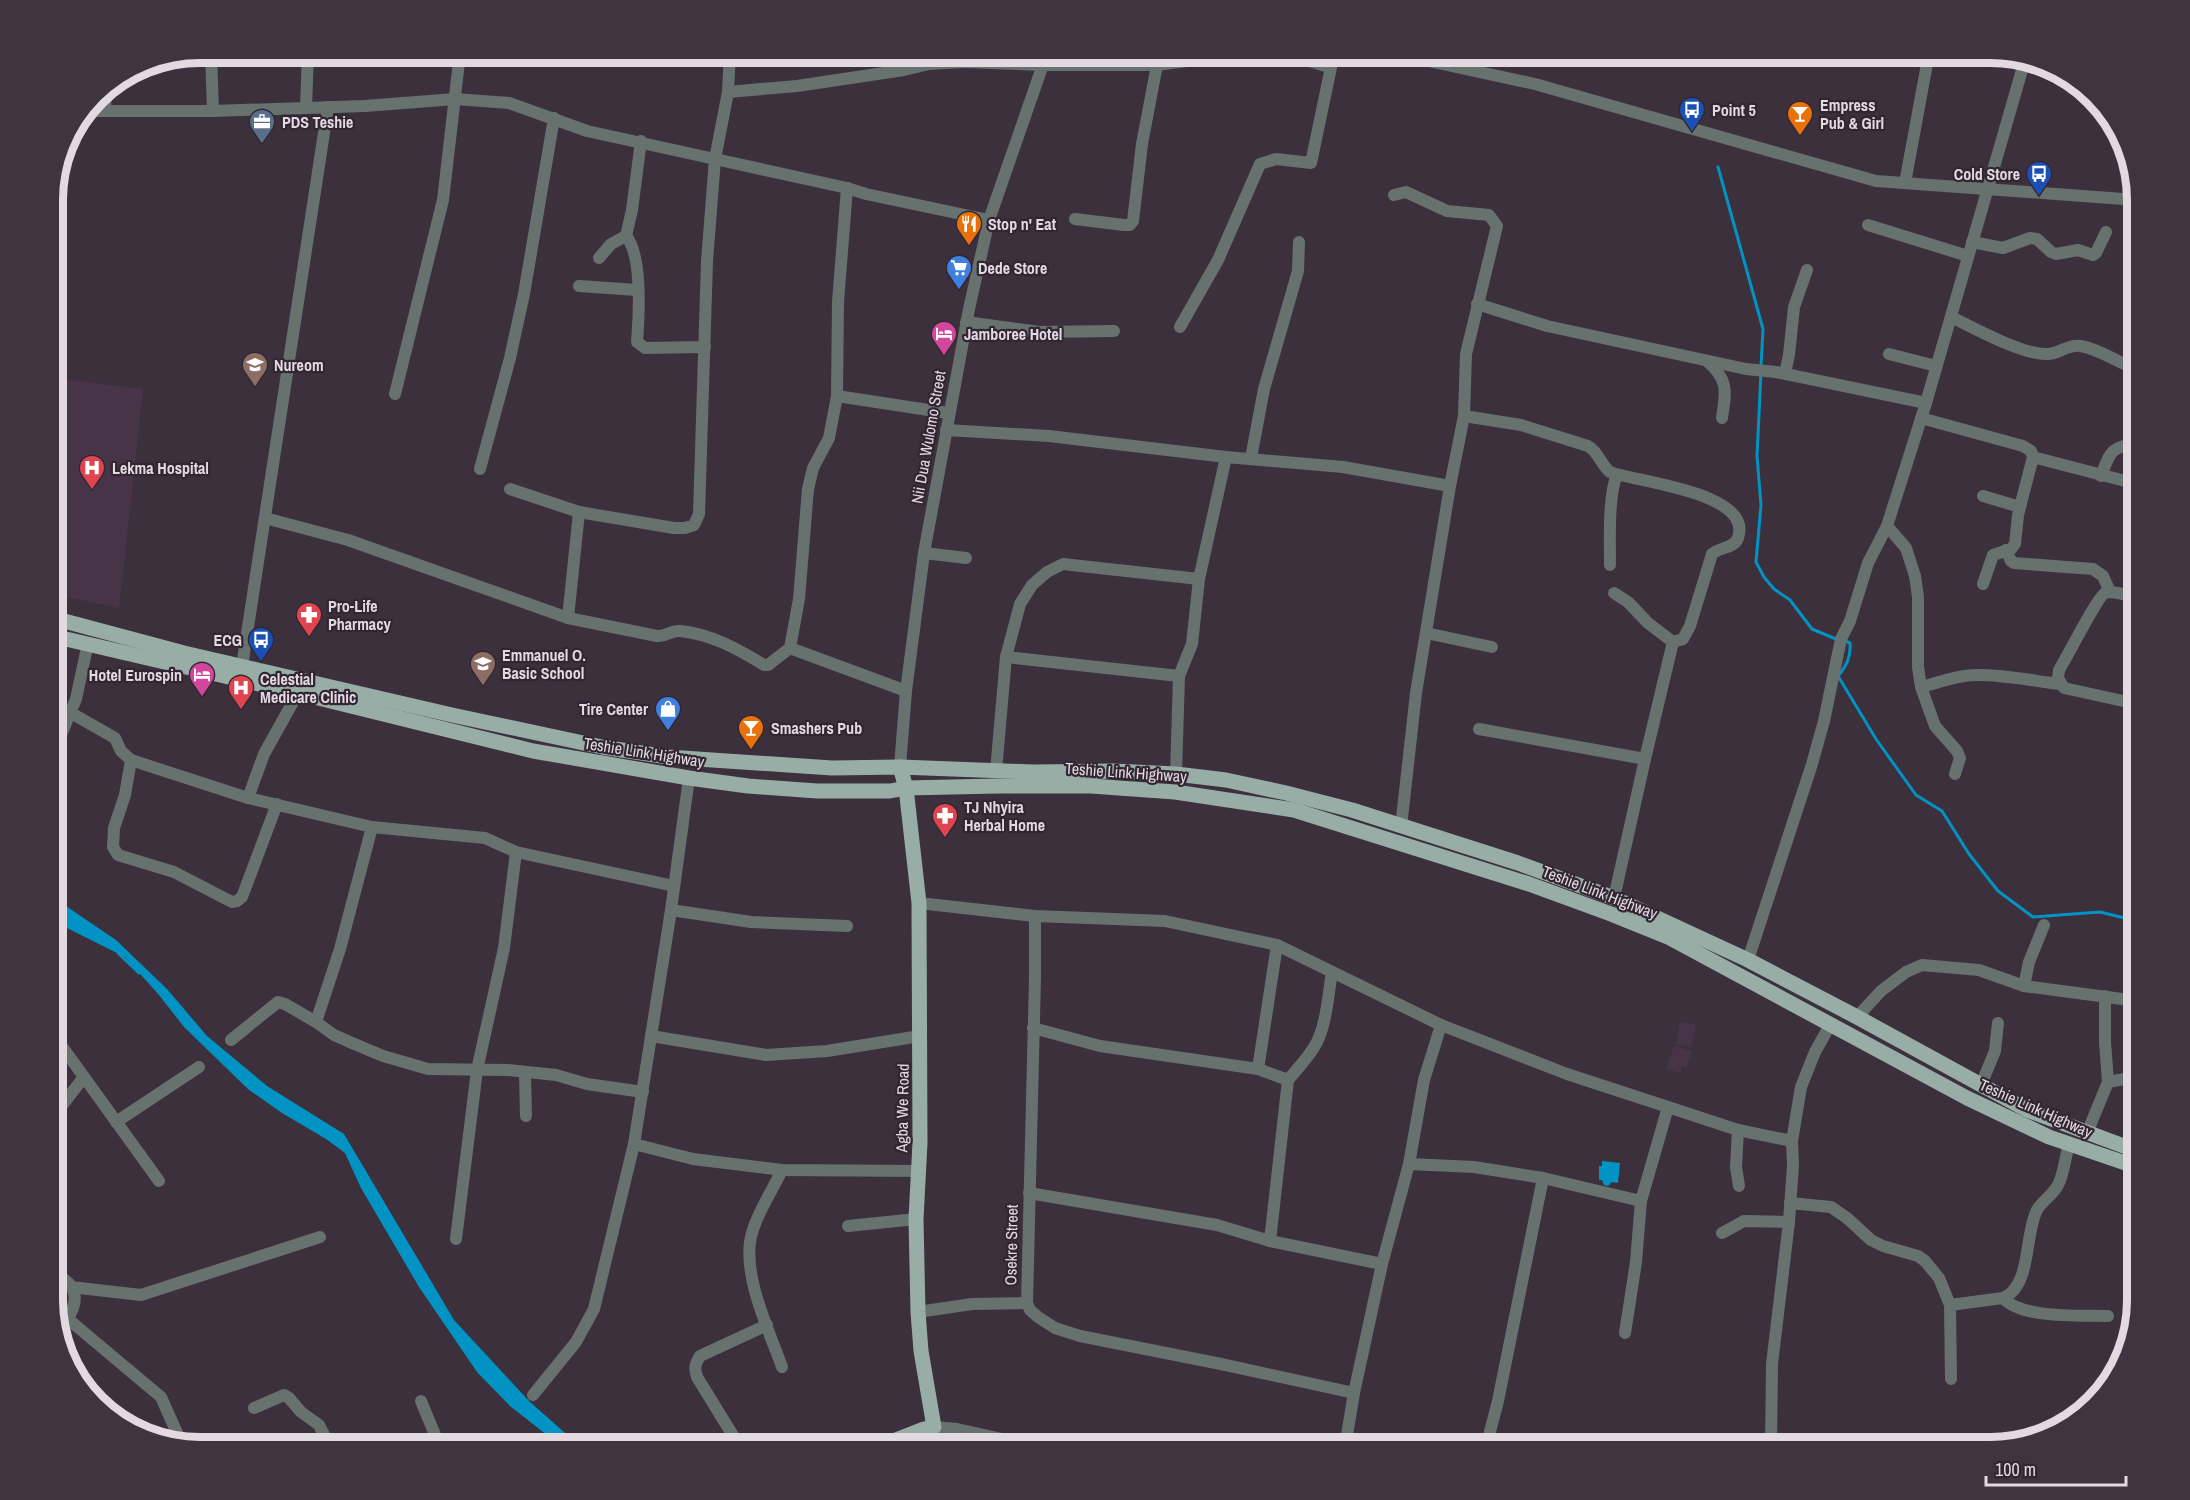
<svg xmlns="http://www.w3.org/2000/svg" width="2190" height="1500" viewBox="0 0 2190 1500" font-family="'Archivo Narrow',sans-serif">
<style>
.built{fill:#473447}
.water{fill:#0093c3}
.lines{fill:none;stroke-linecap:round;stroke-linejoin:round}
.stream{stroke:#0093c3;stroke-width:3}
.minor{stroke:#67716e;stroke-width:12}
.major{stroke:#98ada5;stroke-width:15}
.labels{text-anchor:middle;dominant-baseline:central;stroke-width:4.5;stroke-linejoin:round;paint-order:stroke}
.poi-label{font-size:16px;font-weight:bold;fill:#e2d9e1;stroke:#332633;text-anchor:start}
.street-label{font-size:16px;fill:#e2d9e1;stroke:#332633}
.rim{fill:none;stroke:#e2d9e1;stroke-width:8}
</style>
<rect width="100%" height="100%" fill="#3d303d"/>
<g class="built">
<path d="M53,378l90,11 -24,219 -66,-14z"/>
<path d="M1680,1022l16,2 -4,22 -2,1 -14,-3z"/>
<path d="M1674,1046l18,5 -5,16h-5l-1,6 -15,-4z"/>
</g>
<g class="water">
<path d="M53,902l10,2 53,36 51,49 40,47 60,50 77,48 110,186 76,82 51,45h-19l-52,-41 -33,-34 -58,-85 -58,-99 -16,-35 -19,-14 -44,-26 -34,-24 -64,-62 -25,-32 -34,-38 -72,-36z"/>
<path d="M1602,1161l18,2 -2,20 -6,-1 -4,4 -4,-1 -2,-5h-3v-14h3z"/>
</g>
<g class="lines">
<g class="stream">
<path d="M1718,167l45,162 -2,37"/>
<path d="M1761,372l-4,84 4,49 -5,57 8,15 10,12 16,11 22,29 24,10"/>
<path d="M1843,640l7,3c1,14 -3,22 -12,33l38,63 40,56 26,16 27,43 29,37 35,26 67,-5 37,9"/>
<path d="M118,953l21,20"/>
</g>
<g class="minor">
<path d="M211,53l2,58"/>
<path d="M1283,53l46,14"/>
<path d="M1392,53l143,31 341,97 261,19"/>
<path d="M728,92l2,-39"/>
<path d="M306,107l2,-54"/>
<path d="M85,111h128l152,-5 90,-7 54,4 78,28 128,28 -8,102 -8,253 -5,11 -9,3h-11l-95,-16 -69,-23"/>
<path d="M105,111l1,-22"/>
<path d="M1905,183l24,-130"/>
<path d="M1394,195l12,-3 41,19 42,4 8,11 -31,128 -2,62 -14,70 -34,207 -15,134"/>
<path d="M1075,219l49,6h6l3,-4 9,-77 15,-79"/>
<path d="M989,220l-123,-26 -19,-6 -132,-29 13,-67 69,-6 107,-16 25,-6 36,-2 78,3h114l88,-12"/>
<path d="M1868,225l100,31"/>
<path d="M626,236c17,20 13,80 11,106l8,6 60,-1"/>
<path d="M1972,242l31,6 27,-10 7,1 14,13 5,2 22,-4 15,5 3,-2 10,-21"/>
<path d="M599,258l12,-14 15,-8 6,-26 9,-69"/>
<path d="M579,286l58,4"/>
<path d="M1477,304l70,22 199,43 30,3 150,31"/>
<path d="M1951,317c24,11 69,37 95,37 13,1 20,-10 35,-8 21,4 37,17 56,23"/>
<path d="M966,322l74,10 74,-1"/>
<path d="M1180,327l38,-67 42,-96 16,-5 35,4 23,-110"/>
<path d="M1889,354l47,12"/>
<path d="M1707,361c22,19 19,30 15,57"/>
<path d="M1785,373l4,-18 5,-48 13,-37"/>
<path d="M395,394l48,-194 17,-147"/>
<path d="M837,396l1,-94 9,-114"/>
<path d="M1464,416l57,9 67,21c11,6 12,18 22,26 26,10 144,20 128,66 -4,11 -19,9 -26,16l-22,72 -7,13 -10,3 -28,117 -31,139"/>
<path d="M1921,418l102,28 8,5 2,6 104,27"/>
<path d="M946,430l103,6 177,21 117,10 107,19"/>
<path d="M1251,458l13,-69 34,-118 1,-29"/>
<path d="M480,469l30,-111 14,-64 30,-176"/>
<path d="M2101,476c9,-24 10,-30 36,-32"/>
<path d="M1983,496l37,11"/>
<path d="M265,518l83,22 220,78 89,18c9,1 14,-6 23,-5 31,3 58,18 84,34h4l22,-17 116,43"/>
<path d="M1887,526l19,22 9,28 3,21v70l3,20 14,39 22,25 3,7 -5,16"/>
<path d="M2006,550l5,11 3,2 79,6 10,7 7,16"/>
<path d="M924,553l42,5"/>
<path d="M1610,565c0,-23 -2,-70 7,-90"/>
<path d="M1983,584l10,-29 18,-6 4,-5 3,-29 15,-58"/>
<path d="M1614,593l14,9 20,21 25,19"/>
<path d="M2137,598c-8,-2 -23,-8 -32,-5 -7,3 -39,66 -46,77l-1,8 6,10 73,16"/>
<path d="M568,618l11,-106"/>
<path d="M1426,633l66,14"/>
<path d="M790,648l9,-49 9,-110 5,-21 16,-30 8,-42 111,17"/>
<path d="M1006,657l173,19"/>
<path d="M242,666l86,-559"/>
<path d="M1921,687c18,-4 35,-12 54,-12 26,-1 59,6 85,9"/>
<path d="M71,713l44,25 6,13 10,9 117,38 124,29"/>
<path d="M1479,729l166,30"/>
<path d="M53,754l23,-55 12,-56"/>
<path d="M131,760l-6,35 -11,33 -1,19 5,8 56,17 58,30 5,-1 5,-4 35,-93"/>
<path d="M900,767l6,-76 18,-138 45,-244 20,-89 58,-167"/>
<path d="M996,771l10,-114 14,-53 12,-19 15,-13 16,-8 136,15 27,-122"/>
<path d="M1176,774l3,-98 13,-32 7,-65"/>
<path d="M248,798l16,-44 34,-61"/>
<path d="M919,903l116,13 130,5 112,24 164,80 -17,55 -15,84 -27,100 -28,129 -9,54"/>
<path d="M671,910l80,12 96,4"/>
<path d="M1035,916v62l-8,325 3,7 8,7 17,11 25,8 141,28 133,29"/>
<path d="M1748,960l64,-196 12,-43 17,-82 9,-18 18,-58 19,-37 39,-123 98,-340"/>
<path d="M2024,986l5,-24 15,-37"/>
<path d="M1857,1017l24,-26 25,-19 16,-7 57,5 45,16 113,15"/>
<path d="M1441,1025l126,49 101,33"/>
<path d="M1033,1028l67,18 158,23 30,11 -18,161"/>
<path d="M53,1034l106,147"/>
<path d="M651,1036l115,19 61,-4 93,-15"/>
<path d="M231,1040l47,-38 7,2 31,18"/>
<path d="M1258,1069l19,-124"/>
<path d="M525,1073l1,43"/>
<path d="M1288,1080c10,-12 22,-24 29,-38 10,-21 11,-47 15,-70"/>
<path d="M2108,1082l22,-4 7,-10"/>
<path d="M1981,1085l14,-34 3,-28"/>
<path d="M643,1092l-56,-8 -31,-9 -48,-5 -80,-1 -45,-13 -31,-13 -18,-8 -18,-13 24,-73 32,-122 113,11 31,14 158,34"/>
<path d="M53,1117l31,-40"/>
<path d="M116,1122l83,-55"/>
<path d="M1738,1130l-2,37 3,19"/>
<path d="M2087,1133l21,-51 -3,-40v-46"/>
<path d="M634,1144l59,15 89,11 137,1"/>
<path d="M1409,1164l65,3 69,11 98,23 27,-94 70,23 54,11"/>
<path d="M1029,1193l188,32 53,16 112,23"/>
<path d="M1790,1203l41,4 16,11 24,22 12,6 35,10 7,5 14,17 11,27 1,74"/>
<path d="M848,1226l68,-7"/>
<path d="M1722,1233l22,-12 45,1"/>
<path d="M456,1239l21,-169 27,-122 12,-96"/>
<path d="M53,1271c5,4 15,10 18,15 10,16 -2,32 -12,43"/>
<path d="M71,1287l70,8 179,-58"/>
<path d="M2003,1298c19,21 77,17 105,18"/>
<path d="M1950,1305l53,-7c29,-12 21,-63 34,-88 5,-9 16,-15 21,-25 6,-11 7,-28 11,-40"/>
<path d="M918,1312l54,-8 55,-1"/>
<path d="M68,1319l93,78 20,45"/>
<path d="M1625,1333l11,-71 5,-61"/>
<path d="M782,1367c-13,-37 -37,-85 -32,-125 3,-22 22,-51 32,-72"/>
<path d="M533,1395l43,-53 18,-33 40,-165 37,-234 18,-132"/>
<path d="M421,1401l19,46"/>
<path d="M254,1408l30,-13 5,3 12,14 18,13 11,22"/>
<path d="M934,1427l23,2 80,18"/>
<path d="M924,1429l3,18"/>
<path d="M740,1447l-43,-70c-3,-9 -2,-13 3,-21l67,-31"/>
<path d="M1486,1447l12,-46 45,-223"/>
<path d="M1771,1447l1,-83 17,-142 4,-57 -1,-24 9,-54 14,-35 15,-27"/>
</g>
<g class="major">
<path d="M53,618l131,35 268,62 150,32 66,10 164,11 68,-1 133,5 80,-1 63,3 50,6 60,13 66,17 166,53 96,35 134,62 109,57 170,93 110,41"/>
<path d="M53,636l245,57 235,58 156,27 59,8 69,5h73l16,-3 91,-2h94l84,6 119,18 235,74 82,30 57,23 299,161 82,39 88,30"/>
<path d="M878,1447l46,-18 10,-2 -13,-76 -3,-39 -2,-93 4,-76 -1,-240 -13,-115 -6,-21"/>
</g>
</g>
<defs>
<symbol id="bus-pin" viewBox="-11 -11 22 30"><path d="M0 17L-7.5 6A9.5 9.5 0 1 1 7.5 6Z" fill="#1a4fb4" stroke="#332633"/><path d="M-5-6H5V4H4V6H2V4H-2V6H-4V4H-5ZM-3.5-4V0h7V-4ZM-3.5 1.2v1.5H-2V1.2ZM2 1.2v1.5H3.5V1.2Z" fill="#fff"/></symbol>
<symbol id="bar-pin" viewBox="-11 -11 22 30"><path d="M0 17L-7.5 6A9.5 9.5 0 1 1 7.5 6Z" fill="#e8710a" stroke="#332633"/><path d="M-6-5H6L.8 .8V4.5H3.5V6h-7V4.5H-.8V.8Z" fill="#fff"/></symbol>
<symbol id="office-pin" viewBox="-11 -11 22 30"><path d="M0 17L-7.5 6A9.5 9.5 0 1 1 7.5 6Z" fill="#5c6f8a" stroke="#332633"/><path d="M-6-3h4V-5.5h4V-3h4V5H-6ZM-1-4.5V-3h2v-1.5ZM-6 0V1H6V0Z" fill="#fff"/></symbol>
<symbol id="restaurant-pin" viewBox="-11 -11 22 30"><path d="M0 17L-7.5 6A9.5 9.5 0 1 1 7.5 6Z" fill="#e8710a" stroke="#332633"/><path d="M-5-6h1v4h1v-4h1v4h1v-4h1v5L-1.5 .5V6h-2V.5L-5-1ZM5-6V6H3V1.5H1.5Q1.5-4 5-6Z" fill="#fff"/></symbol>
<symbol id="supermarket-pin" viewBox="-11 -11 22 30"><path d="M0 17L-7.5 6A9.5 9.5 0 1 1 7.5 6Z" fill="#3f7fe0" stroke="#332633"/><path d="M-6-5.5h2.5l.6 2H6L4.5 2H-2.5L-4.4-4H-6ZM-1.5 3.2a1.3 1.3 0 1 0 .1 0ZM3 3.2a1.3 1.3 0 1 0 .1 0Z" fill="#fff"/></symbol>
<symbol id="hotel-pin" viewBox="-11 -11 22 30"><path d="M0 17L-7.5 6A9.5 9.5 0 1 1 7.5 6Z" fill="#d1479c" stroke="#332633"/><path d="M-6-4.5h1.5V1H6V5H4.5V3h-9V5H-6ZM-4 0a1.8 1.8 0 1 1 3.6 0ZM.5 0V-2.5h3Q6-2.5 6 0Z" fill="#fff"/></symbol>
<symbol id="school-pin" viewBox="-11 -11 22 30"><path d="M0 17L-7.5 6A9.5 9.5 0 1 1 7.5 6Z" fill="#8d6e63" stroke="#332633"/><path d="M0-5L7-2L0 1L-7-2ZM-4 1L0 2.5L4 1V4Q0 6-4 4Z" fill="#fff"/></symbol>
<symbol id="hospital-pin" viewBox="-11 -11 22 30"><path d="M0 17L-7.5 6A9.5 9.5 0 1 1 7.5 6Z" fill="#e0444e" stroke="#332633"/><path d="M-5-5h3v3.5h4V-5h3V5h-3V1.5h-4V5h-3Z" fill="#fff"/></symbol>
<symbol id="pharmacy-pin" viewBox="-11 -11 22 30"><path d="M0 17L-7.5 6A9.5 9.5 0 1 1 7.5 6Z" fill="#e0444e" stroke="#332633"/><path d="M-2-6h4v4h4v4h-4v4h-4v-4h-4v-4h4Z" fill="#fff"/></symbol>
<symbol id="shop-pin" viewBox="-11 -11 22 30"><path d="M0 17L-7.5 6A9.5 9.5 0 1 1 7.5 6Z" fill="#3f7fe0" stroke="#332633"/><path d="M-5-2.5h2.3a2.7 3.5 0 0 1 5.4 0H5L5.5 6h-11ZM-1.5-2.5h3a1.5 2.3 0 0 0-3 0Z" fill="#fff"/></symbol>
</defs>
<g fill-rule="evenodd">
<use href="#bus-pin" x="1677" y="95" width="30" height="40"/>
<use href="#bar-pin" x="1785" y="99" width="30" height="40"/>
<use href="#office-pin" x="247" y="107" width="30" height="40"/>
<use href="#bus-pin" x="2024" y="159" width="30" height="40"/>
<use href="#restaurant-pin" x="954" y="209" width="30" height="40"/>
<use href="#supermarket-pin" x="944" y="253" width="30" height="40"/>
<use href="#hotel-pin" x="929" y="319" width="30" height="40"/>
<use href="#school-pin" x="240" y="350" width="30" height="40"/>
<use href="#hospital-pin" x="77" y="453" width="30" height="40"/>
<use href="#pharmacy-pin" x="294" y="600" width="30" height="40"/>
<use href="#bus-pin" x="246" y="625" width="30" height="40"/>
<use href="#school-pin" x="468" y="649" width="30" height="40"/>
<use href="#hotel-pin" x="187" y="660" width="30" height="40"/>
<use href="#hospital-pin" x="226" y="673" width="30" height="40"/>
<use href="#shop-pin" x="653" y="694" width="30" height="40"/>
<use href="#bar-pin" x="736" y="713" width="30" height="40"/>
<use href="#pharmacy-pin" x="930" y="801" width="30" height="40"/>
</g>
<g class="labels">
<g class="poi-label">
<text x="1820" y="105">Empress<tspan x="1820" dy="18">Pub &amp; Girl</tspan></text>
<text x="1712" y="110">Point 5</text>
<text x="282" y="122">PDS Teshie</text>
<text x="2020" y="174" text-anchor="end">Cold Store</text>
<text x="988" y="224">Stop n' Eat</text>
<text x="978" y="268">Dede Store</text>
<text x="964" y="334">Jamboree Hotel</text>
<text x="274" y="365">Nureom</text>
<text x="112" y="468">Lekma Hospital</text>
<text x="328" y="606">Pro-Life<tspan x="328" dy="18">Pharmacy</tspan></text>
<text x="242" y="640" text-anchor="end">ECG</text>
<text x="502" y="655">Emmanuel O.<tspan x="502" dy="18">Basic School</tspan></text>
<text x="182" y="675" text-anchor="end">Hotel Eurospin</text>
<text x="260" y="679">Celestial<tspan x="260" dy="18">Medicare Clinic</tspan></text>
<text x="648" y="709" text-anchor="end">Tire Center</text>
<text x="771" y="728">Smashers Pub</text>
<text x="964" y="807">TJ Nhyira<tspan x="964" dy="18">Herbal Home</tspan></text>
</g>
<g class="street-label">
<text transform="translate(928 437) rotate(-80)">Nii Dua Wulomo Street</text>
<text transform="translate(644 752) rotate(9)">Teshie Link Highway</text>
<text transform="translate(1126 772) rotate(4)">Teshie Link Highway</text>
<text transform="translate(1600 892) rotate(21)">Teshie Link Highway</text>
<text transform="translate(902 1108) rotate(-89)">Agba We Road</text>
<text transform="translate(2036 1108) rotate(24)">Teshie Link Highway</text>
<text transform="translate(1011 1245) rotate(-89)">Osekre Street</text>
</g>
</g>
<path d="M0 0H2190V1500H0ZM200 63H1990A137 137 0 0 1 2127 200V1300A137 137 0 0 1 1990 1437H200A137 137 0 0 1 63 1300V200A137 137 0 0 1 200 63Z" fill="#413441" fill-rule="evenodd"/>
<path class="rim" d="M200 63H1990A137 137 0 0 1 2127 200V1300A137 137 0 0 1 1990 1437H200A137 137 0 0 1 63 1300V200A137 137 0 0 1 200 63Z"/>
<path d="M1986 1476v9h140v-9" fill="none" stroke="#e2d9e1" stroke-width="3"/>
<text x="1995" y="1476" font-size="18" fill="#e2d9e1" stroke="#332633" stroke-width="4.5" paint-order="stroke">100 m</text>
</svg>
